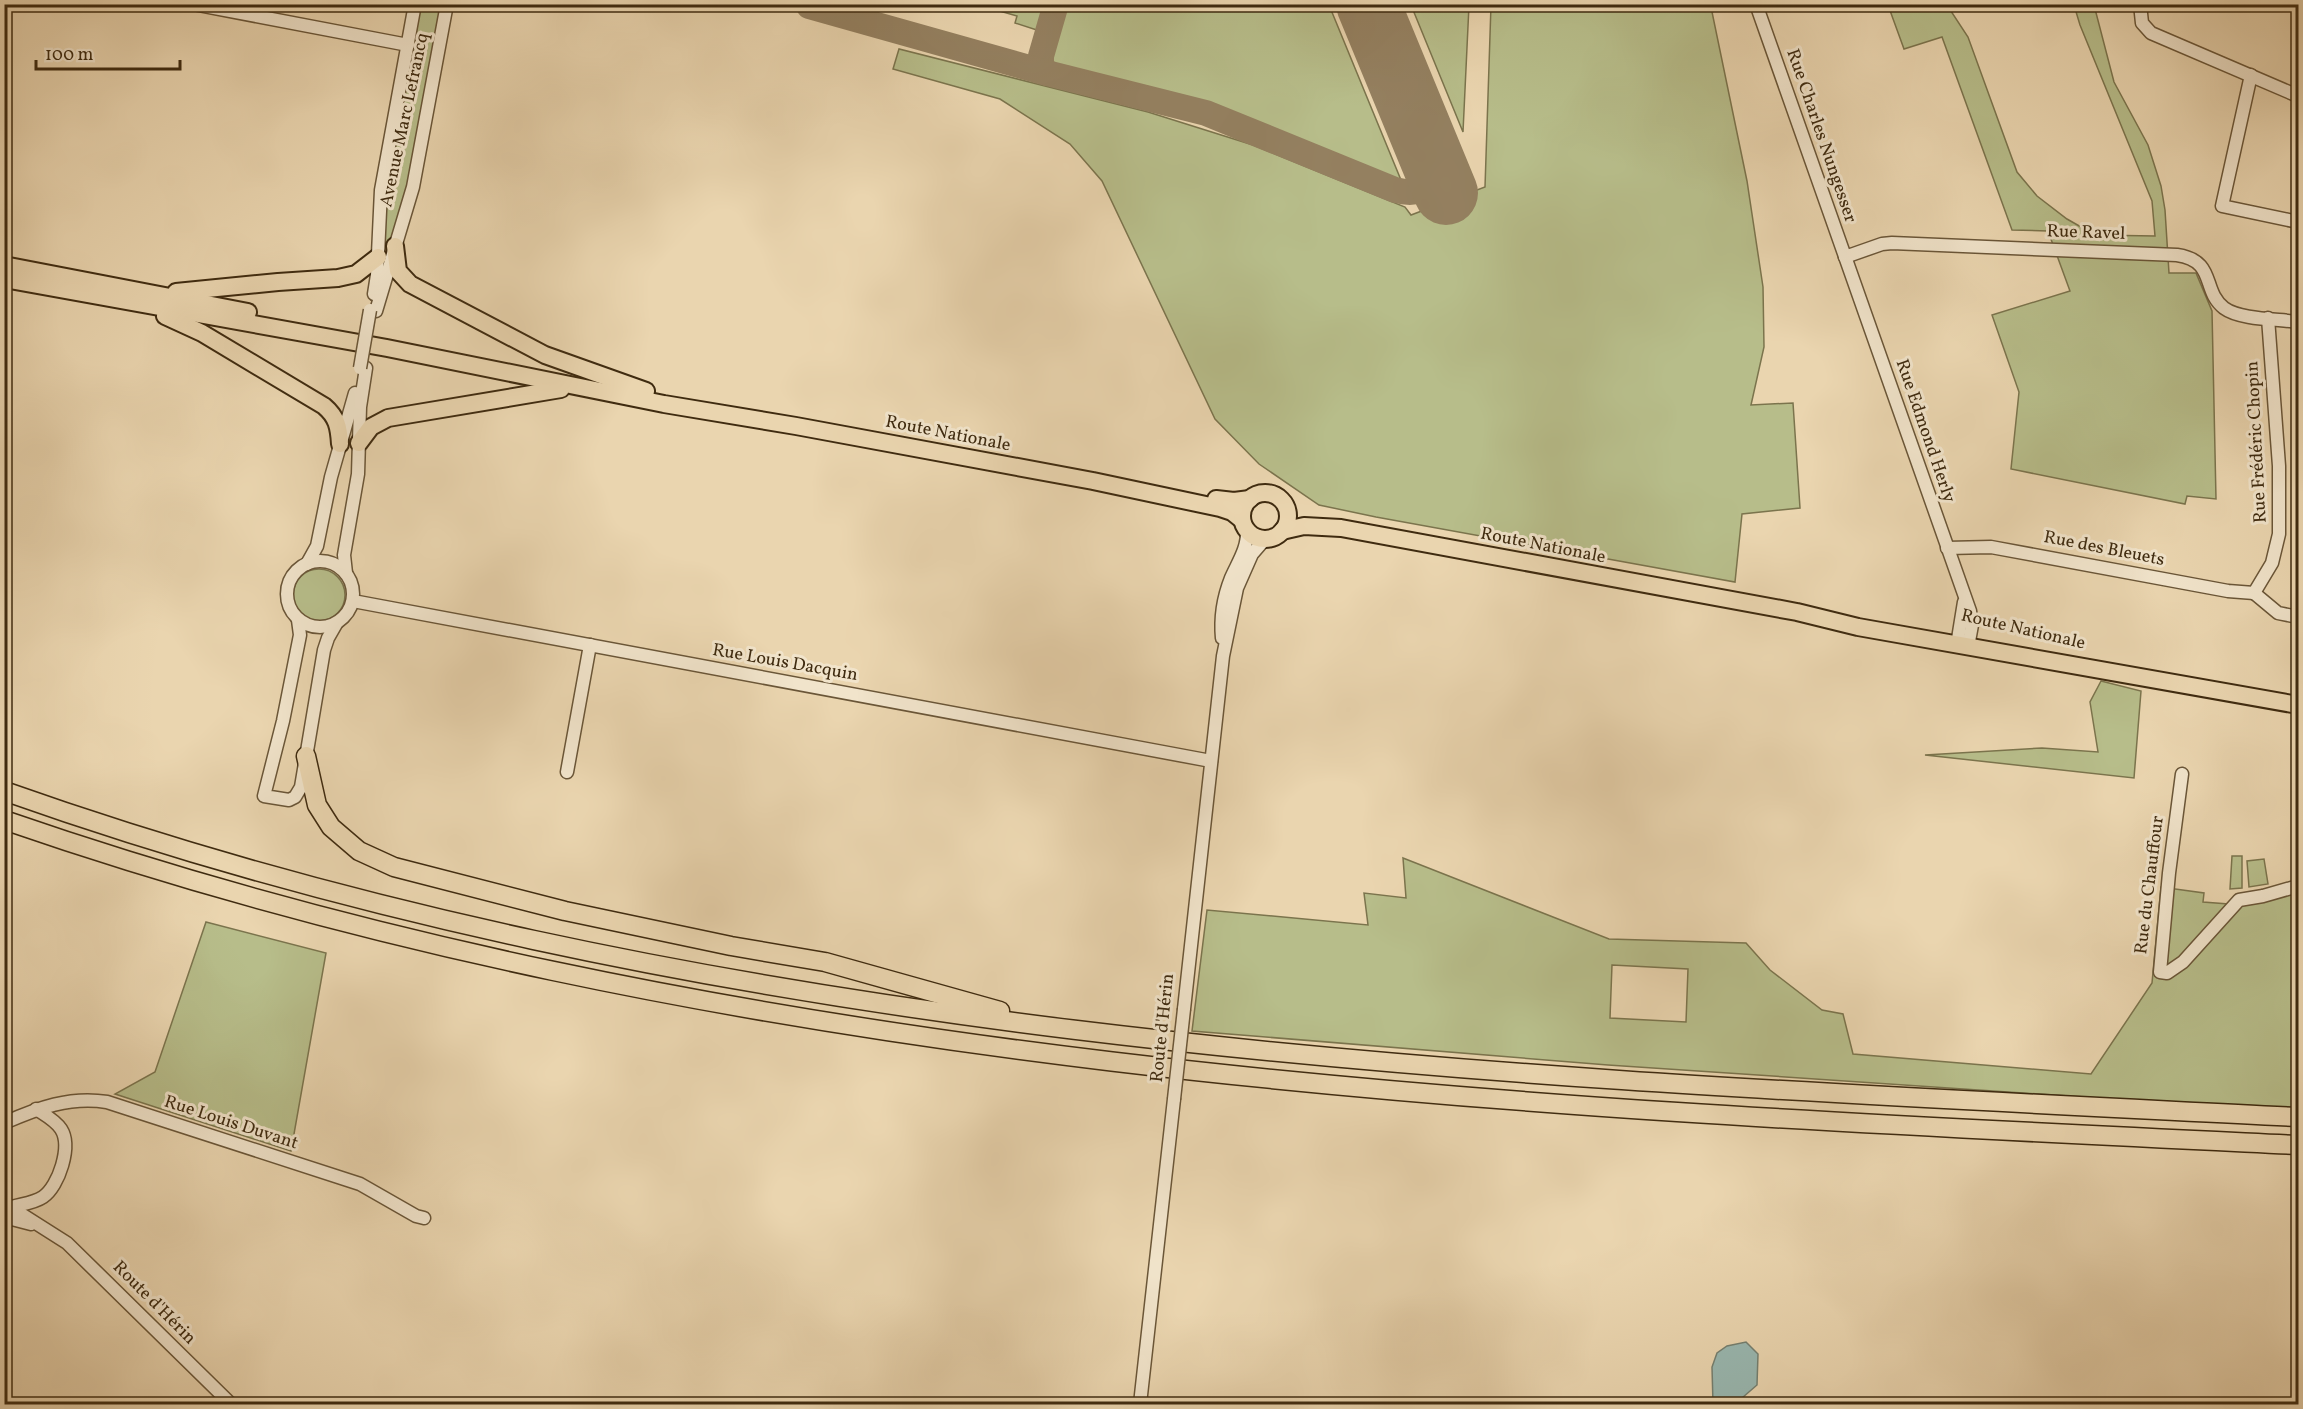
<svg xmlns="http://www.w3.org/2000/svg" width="2303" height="1409" viewBox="0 0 2303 1409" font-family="Vollkorn,serif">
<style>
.green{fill:#b7bd8a;stroke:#7b744d;stroke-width:1.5;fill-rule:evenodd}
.water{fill:#99b8b1;stroke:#758071;stroke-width:1.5}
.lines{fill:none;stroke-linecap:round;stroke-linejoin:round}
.taxiway{stroke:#948060;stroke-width:26}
.runway{stroke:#948060;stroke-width:64}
.minor-casing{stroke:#6a5638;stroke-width:15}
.major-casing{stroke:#3f2b10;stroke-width:20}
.highway-casing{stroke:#3f2b10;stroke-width:21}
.minor{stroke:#f1e4cb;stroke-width:12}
.major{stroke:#ead5af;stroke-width:16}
.highway{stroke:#ead5af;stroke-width:18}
.minor-bridge-casing{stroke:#6a5638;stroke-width:15;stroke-linecap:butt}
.minor-bridge{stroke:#f1e4cb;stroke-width:12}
.labels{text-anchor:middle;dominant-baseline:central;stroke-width:6;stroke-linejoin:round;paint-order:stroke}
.street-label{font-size:18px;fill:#3f2b10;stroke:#f1e4cb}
</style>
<rect width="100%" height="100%" fill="#ead5af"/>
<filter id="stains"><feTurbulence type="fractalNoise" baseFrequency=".00333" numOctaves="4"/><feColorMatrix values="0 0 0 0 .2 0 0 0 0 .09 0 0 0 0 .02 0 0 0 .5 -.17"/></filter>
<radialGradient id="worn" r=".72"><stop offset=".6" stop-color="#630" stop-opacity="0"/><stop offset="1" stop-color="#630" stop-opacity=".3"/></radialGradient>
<g class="green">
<path d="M419,5h25l-33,174 -19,57 -9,36h-2l5,-91z"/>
<path d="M1050,5l-7,27 -28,-9 2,-7 -21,-6 1,-5z"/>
<path d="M1060,5h269l74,180 -196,-77 -152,-40 -7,-8 -1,-6z"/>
<path d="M1411,5h58l-6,127z"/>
<path d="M1491,5h240l-19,7 35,169 16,106 1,60 -13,58 42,-2 7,105 -58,6 -7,68 -359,-65 -57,-12 -60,-41 -44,-45 -113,-238 -32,-37 -70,-45 -107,-30 6,-20 249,63 105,33 152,62 6,8 74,-28z"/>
<path d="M1888,5h59l21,32 49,135 20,24 30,23 28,16 60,1 -3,-35 -72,-176 -6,-20h20l20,77 34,63 13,41 4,24 4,63h27l16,38 4,188 -29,-3 -2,8 -174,-35 8,-77 -27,-77 78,-24 -22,-60 -36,-1 -70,-193 -38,12z"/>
<circle cx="319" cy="595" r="26"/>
<path d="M2101,681l40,10 -7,87 -209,-23 117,-7 56,4 -8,-50z"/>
<path d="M2232,856h10v32l-12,1z"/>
<path d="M1403,858l206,81 137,4 24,27 52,40 21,4 10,40 238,20 61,-91 9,-96 43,6 -1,9 39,3 56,-14v217l-199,-10 -491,-33 -416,-34 15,-121 161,15 -4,-32 42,5zM1612,965l76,4 -2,53 -76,-4z"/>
<path d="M2264,859l4,25 -19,3 -2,-26z"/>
<path d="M206,922l120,31 -35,198 -176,-57 40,-22z"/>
</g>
<path class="water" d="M1746,1342l12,12 -1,31 -22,19h-22l-1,-37 5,-14 10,-7z"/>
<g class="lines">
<g class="taxiway">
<path d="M1056,4l-15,52v9l6,8 159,40 189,77c32,8 38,-7 35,-36"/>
<path d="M809,6l238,67"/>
</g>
<path class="runway" d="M1368,4l78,189"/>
<defs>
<g id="minor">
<path d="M193,4l215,41"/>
<path d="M1756,4l214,607 2,14 -4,22"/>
<path d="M2140,4l2,19 9,10 147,63"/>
<path d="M2251,75l-29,131 76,16"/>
<path d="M1845,257l37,-13 10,-1 285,12c40,6 24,35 47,53 16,12 55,11 74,14"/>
<path d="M374,294l3,-19 4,-85 34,-186"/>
<path d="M376,311l37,-124 34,-183"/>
<path d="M1947,548l44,-1 237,44 26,2"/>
<circle cx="320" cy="594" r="33"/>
<path d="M307,564l10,-18 14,-69 24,-84"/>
<path d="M346,573l-2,-18 14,-81 2,-67 6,-39"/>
<path d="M2254,593l18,-30 7,-29v-68l-11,-148"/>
<path d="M2254,593l24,20 20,4"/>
<path d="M353,601l858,160"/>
<path d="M298,620l2,15 -17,86 -19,75 25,4 6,-3 6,-10 23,-137 4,-12 8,-14"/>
<path d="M1222,638c-2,-22 1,-40 9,-60 7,-16 17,-30 16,-48"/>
<path d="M1957,645l7,-43"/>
<path d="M567,772l23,-127"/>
<path d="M2182,774l-13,99 -9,99 7,1 16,-11 56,-62 24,-4 35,-10"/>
<path d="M1184,1009l39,-353 14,-68 15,-34 13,-15"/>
<path d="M4,1123c34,-15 66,-27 103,-21l253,82 56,32 8,2"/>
<path d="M4,1203l63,40 164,161"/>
<path d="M12,1207c10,-3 22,-4 31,-10 16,-11 29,-51 18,-68 -6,-9 -16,-14 -25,-20"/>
<path d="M4,1217l27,7"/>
<path d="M1140,1404l34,-305"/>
</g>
<g id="major">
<path d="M395,246l3,25 12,13 135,71 101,36"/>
<path d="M4,265l244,47"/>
<path d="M4,279l383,69 277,56 132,22 297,55 127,27 12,4 10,8"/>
<path d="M176,292l102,-10 60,-4 18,-4 22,-17"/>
<path d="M165,316l37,17 122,73c13,11 15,21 16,38"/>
<path d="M359,443l12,-16 17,-9 173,-29"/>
<circle cx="1265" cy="516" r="23"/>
<path d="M1216,499l18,2 16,-2"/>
<path d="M1282,531l22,-5 37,2 456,84 61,15 440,78"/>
</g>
<g id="highway">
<path d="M306,756l11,49 14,22 28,24 35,16 171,44 166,35 94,16 175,49"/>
<path d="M4,791c736,261 1523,287 2294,326"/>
<path d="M4,820c740,256 1520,288 2294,325"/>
</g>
</defs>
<use href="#minor" class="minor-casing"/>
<use href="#major" class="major-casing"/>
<use href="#highway" class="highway-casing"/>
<use href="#minor" class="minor"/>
<use href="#major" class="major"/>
<use href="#highway" class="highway"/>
<defs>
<g id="minor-bridge">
<path d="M360,368l10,-58"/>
<path d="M1174,1099l10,-90"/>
</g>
</defs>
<use href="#minor-bridge" class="minor-bridge-casing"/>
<use href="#minor-bridge" class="minor-bridge"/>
</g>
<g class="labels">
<g class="street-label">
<text transform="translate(405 120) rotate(-78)">Avenue Marc Lefrancq</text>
<text transform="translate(1821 136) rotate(71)">Rue Charles Nungesser</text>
<text transform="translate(2086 233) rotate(2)">Rue Ravel</text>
<text transform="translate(1925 431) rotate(71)">Rue Edmond Herly</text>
<text transform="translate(948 434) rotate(11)">Route Nationale</text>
<text transform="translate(2257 442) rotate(-93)">Rue Frédéric Chopin</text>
<text transform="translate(1543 546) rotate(11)">Route Nationale</text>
<text transform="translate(2104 549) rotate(11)">Rue des Bleuets</text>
<text transform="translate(2023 630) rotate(13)">Route Nationale</text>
<text transform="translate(785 663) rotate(10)">Rue Louis Dacquin</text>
<text transform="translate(2150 885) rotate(-83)">Rue du Chauffour</text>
<text transform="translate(1163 1028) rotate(-84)">Route d'Hérin</text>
<text transform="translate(231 1123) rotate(18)">Rue Louis Duvant</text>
<text transform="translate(154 1303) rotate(45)">Route d'Hérin</text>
</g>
</g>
<rect width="2303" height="1409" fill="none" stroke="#ead5af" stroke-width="24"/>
<rect x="6" y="6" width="2291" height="1397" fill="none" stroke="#3f2b10" stroke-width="3"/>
<rect x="12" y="12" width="2279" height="1385" fill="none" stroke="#3f2b10" stroke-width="1.5"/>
<path d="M36 60v9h144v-9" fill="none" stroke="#3f2b10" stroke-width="3"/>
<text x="45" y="60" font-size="18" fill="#3f2b10" stroke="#f1e4cb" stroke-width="4.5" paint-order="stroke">100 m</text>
<rect width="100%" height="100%" filter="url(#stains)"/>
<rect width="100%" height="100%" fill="url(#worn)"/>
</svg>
